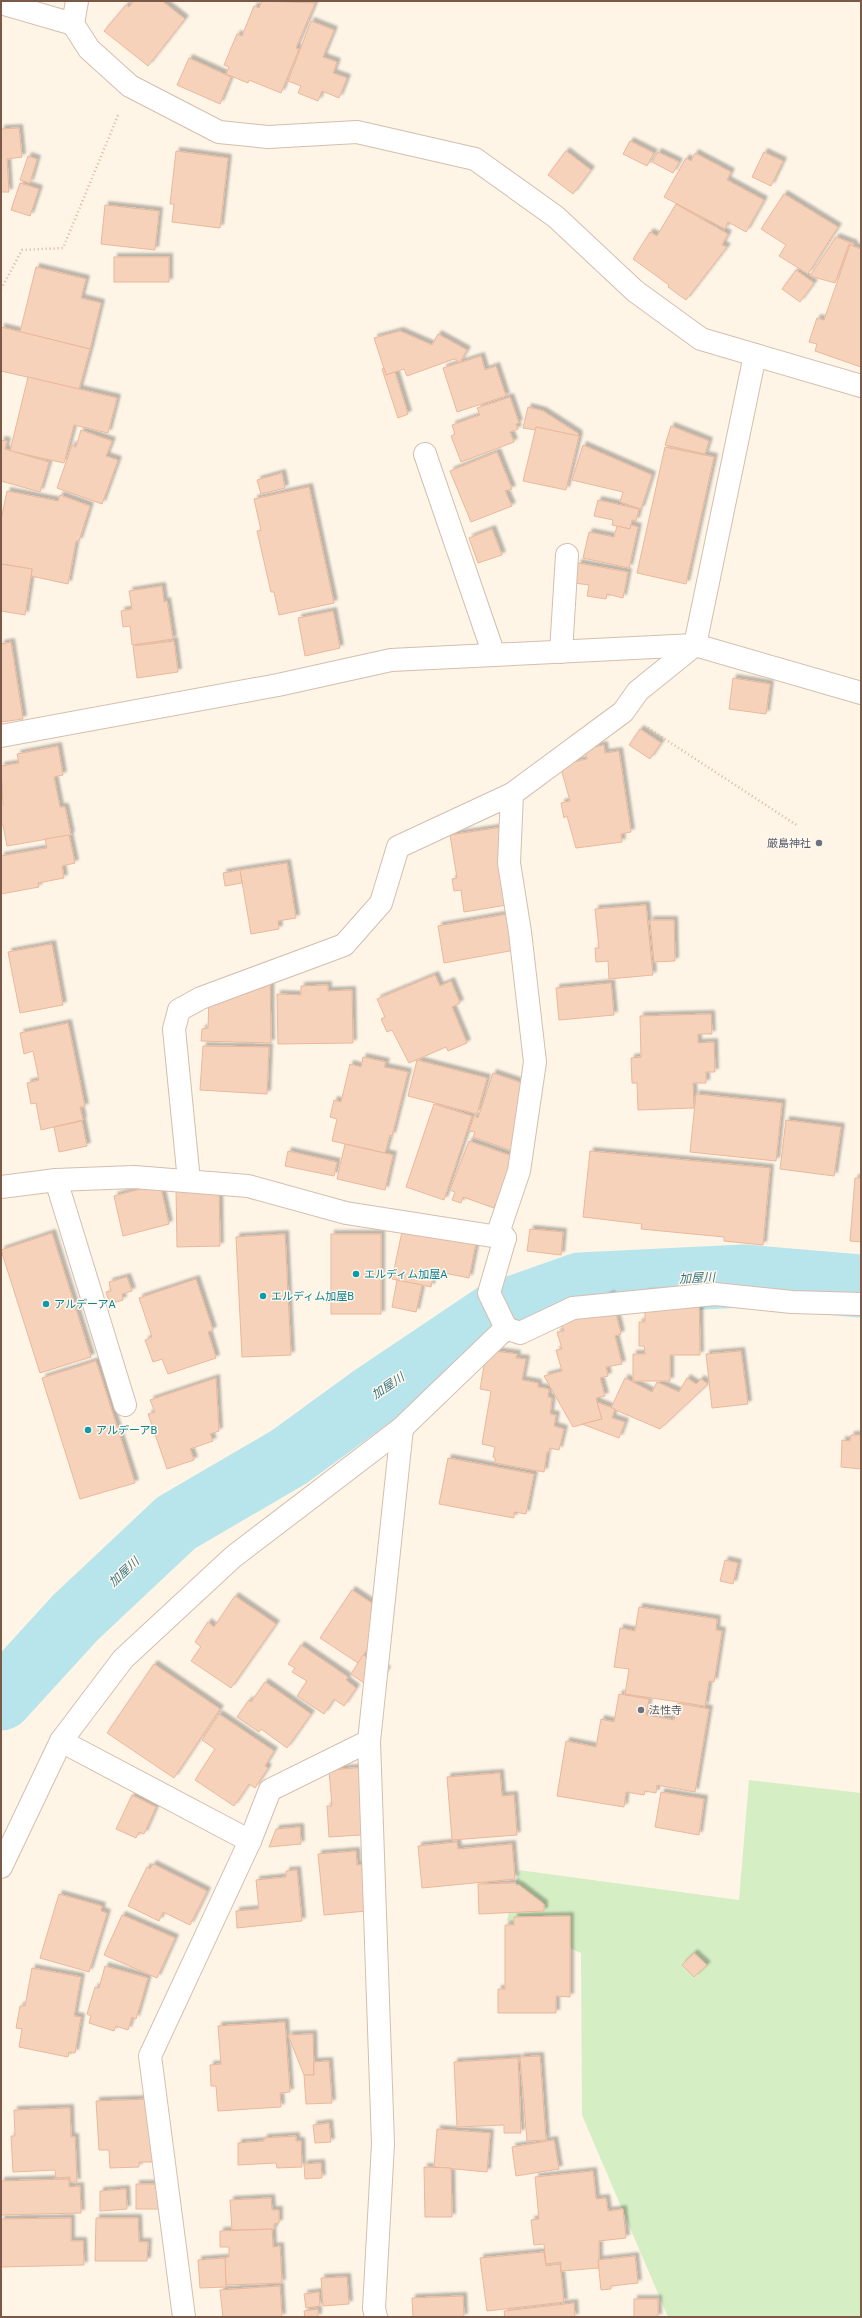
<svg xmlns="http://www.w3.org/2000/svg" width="862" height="2318" viewBox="0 0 862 2318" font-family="Roboto,'Noto Sans JP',sans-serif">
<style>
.green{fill:#d5eec3}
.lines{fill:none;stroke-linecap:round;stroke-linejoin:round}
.river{stroke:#b8e4eb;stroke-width:63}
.building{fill:#f7d2bb;stroke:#ebb79a;filter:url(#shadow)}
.minor-casing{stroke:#d4beae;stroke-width:24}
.path{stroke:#dcb59e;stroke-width:2.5;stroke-dasharray:1 3;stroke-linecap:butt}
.minor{stroke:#fff;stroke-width:22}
.worship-dot{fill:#6b7280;stroke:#fff8ef;stroke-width:1.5}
.culture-dot{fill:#0f9aa8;stroke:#fff8ef;stroke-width:1.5}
.labels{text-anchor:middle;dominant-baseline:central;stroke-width:3;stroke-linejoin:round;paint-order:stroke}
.worship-label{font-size:11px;fill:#5b616d;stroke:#fff8ef;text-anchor:end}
.culture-label{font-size:11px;fill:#0d838f;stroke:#fff8ef;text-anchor:start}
.water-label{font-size:12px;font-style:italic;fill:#3a7782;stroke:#fff8ef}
</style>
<defs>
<filter id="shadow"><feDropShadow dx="3.5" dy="-3.5" stdDeviation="1" flood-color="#0004"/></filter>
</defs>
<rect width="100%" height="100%" fill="#fef5e7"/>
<path class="green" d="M749,1780l112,13v524h-193l-86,-202 -1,-162 -74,-33 12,-50 220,30z"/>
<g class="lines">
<path class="river" d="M1,1699l74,-81 101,-95 113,-66 81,-59 125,-84 85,-30 164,-8 117,10"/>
</g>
<g class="building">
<path d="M134,1h28l23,18 -37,47 -44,-35 22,-26 3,2z"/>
<path d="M262,1l53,2 -19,45 3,1 -18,44 -32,-13 -1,3 -22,-9 3,-7 -5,-2 13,-31 5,2 12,-30 5,2z"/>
<path d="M311,21l23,9 -11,27 14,5 -4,11 14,5 -8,20 -17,-7 -4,10 -20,-8 3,-7 -13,-5z"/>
<path d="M189,58l42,19 -11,27 -43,-19z"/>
<path d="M19,128l3,29 -15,2 2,33h-8v-63z"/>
<path d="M630,141l24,12 -7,13 -24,-12z"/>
<path d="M176,151l52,7 -8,70 -48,-6 2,-18h-4z"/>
<path d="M566,151l25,19 -18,24 -25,-19z"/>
<path d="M658,152l21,10 -6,11 -21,-11z"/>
<path d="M764,152l19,9 -12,25 -19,-9z"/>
<path d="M695,153l36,19 -4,8 37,20 -18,32 -18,-10 -3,7 -61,-32 22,-39 5,3z"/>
<path d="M28,156l9,3 -7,24 -10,-3z"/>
<path d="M20,183l19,6 -9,27 -19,-6z"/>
<path d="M784,194l54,33 -30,47 -29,-18 7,-11 -25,-16z"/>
<path d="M676,204l52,30 -6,11 5,2 -41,53 -18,-13 1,-2 -36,-26 17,-27 7,4z"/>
<path d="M105,205l54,6 -4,39 -54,-6z"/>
<path d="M836,237l18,7 -1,2 -4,-2 -14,39 -25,-7z"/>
<path d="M850,245l11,4v118l-46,-16 2,-7 -8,-2 8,-24 7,2z"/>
<rect x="114" y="257" width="55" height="25"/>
<path d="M36,267l50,12 -5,19 20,5 -11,46 -70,-17z"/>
<path d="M796,270l18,13 -14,19 -18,-13z"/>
<path d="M1,327l89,22 -11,40 -78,-18z"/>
<path d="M400,331l32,14 6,-11 29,16 -7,12 -6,-3 -47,17 -3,-7 -18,6 -12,-37z"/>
<path d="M481,356l4,14 11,-4 10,30 -49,16 -14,-44z"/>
<path d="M384,368l2,7 9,-3 13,42 -10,4 -16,-49z"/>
<path d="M28,377l89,21 -9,35 -34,-8 -10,38 -54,-12z"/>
<path d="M510,397l9,26 -3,1 2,5 -8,3 4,10 -53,20 -10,-26 4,-2 -3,-9 28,-10 -3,-7z"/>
<path d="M528,407l15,4 36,23 -2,2 -41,-9v3l-13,-2z"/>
<path d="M671,426l38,15 -4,13 -40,-9z"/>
<path d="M536,427l43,9 -13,54 -43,-9z"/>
<path d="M81,430l31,11 -6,15 12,4 -16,44 -45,-16 15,-43 4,2z"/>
<path d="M1,440l6,1 -2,8 44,13 -9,30 -39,-11z"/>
<path d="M583,445l69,30 -11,34 -21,-7 3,-10 -51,-12z"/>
<path d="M665,447l49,10 -28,127 -49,-11z"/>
<path d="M497,452l15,37 -7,2 7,15 -41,16 -21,-51z"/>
<path d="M282,473l3,15 -24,6 -4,-14z"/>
<path d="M309,487l25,116 -55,12 -5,-23h-3l-14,-61 4,-1 -7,-31z"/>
<path d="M7,491l51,10 2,-6 30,11 -11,35h-3l-8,43 -37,-8 1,-7 -31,-5v-44z"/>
<path d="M598,500l41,9 -3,12 -4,-1 -2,9 -18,-4 1,-5 -19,-4z"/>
<path d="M631,525l7,2 -9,41 -46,-10 6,-26 25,5 3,-11 13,3z"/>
<path d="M492,529l10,26 -24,8 -9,-25z"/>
<path d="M578,563l50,9 -5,26 -16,-4 -1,5 -19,-3 2,-11 -15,-2z"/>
<path d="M1,564l31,5 -7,46 -24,-4z"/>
<path d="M162,586l2,16 3,-1 6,38 -41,6 -2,-19 -7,1 -2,-16 11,-2 -3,-18z"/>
<path d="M333,611l7,37 -35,8 -7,-38z"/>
<path d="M174,641l4,31 -41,6 -4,-32z"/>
<path d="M11,642l12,77 -22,3v-78z"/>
<path d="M733,678l37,6 -4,30 -37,-5z"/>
<path d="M640,729l21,14 -11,16 -21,-14z"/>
<path d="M604,745l1,8 14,-2 12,81 -10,2 1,8 -46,6 -9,-32 -3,2 -3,-15 9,-2 -10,-36 27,-6 -3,-10z"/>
<path d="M58,746l5,29 -9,2 6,30h5l6,28 -64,11 -4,-21h-2v-20h2l-2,-39 18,-3 -2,-9z"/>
<path d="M503,827l16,76 -55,9 -3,-22 -7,1 -2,-12 5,-1 -7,-43z"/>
<path d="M69,835l6,28 -13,3 2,12 -26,5 1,4 -38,7v-38l46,-8 -2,-9z"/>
<path d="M287,863l9,55 -18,3 1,8 -28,5 -11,-64z"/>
<path d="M240,870l2,13 -17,3 -2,-13z"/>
<path d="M646,905l7,70 -44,4 -1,-18 -12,1 -1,-14h4l-4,-39z"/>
<path d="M520,912l6,36 -82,15 -6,-37z"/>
<path d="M650,920h24l1,41 -21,1z"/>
<path d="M52,944l11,61 -43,8 -12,-61z"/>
<path d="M435,975l5,11 11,-5 9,22 -8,4 15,36 -19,8 -2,-4 -37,16 -17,-33 -5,2 -6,-13 4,-2 -8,-18z"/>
<path d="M270,979l1,64 -70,-2 1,-12 6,-1 1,-30z"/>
<path d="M611,983l3,32 -55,5 -3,-32z"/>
<path d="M328,985v6l24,-1 1,53 -75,1 -1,-50 24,1v-9z"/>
<path d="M711,1014l1,20h-14v9l16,-1 1,30h-9v11h-13l1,25 -56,2 -1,-27h-5l-1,-25 10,-1 -1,-41z"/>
<path d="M68,1023l17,84h-5l3,13 -42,10 -5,-27 -5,1 -4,-21 12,-3 -6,-29 -9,3 -4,-21z"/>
<path d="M203,1046l66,1 -2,47 -67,-4z"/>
<path d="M363,1057l23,5 -2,5 24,5 -16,64 -2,-1 -5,18 -53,-12 5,-22 -7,-2 4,-17 7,2 9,-38 11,3z"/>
<path d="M417,1060l70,18 -10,36 -69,-18z"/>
<path d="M493,1073l32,11 -4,70 -48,-17 2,-5 -6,-1 5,-15 4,2z"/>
<path d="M696,1094l86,9 -6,58 -86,-9z"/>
<path d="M434,1104l38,12 -28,84 -38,-13z"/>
<path d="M786,1120l55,7 -7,49 -54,-7z"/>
<path d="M82,1121l5,25 -28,6 -5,-25z"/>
<path d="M469,1141l52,18 -17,48 -9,-3 -1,4 -31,-11 -2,6 -9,-3 3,-8 -5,-2z"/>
<path d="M345,1144l48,11 -8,35 -48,-11z"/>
<path d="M288,1151l49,11 -3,14 -49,-10z"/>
<path d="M590,1151l180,17 -7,77 -39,-4v-4l-83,-8 1,-5 -59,-7z"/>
<path d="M855,1178h6v64l-11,-1z"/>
<path d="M160,1184l9,40 -46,12 -9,-40z"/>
<path d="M219,1189l1,57 -43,1 -1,-57z"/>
<path d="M403,1227l73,16 -7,35 -35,-7 -3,16 -39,-8z"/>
<path d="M530,1229l33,3 -2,23 -34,-4z"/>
<path d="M52,1233l39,124 -51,16 -39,-123z"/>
<path d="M285,1234l6,121 -49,2 -6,-120z"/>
<rect x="331" y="1234" width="50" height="80"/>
<path d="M127,1277l5,14 -10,3 1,6 -13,4 -4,-12 5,-1 -2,-9z"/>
<path d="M196,1279l17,51 -5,2 8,26 -48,16 -6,-15 -9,3 -8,-22 7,-3 -13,-39z"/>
<path d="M397,1280l25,5 -6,27 -24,-5z"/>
<path d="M699,1292l1,63h-30v26h-37v-27h12l-1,-8h-5v-24h6v-29z"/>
<path d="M611,1294l10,40 -6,2 7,28 -16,3 2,9 -8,2 5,18 -9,2 6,21 -29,8 -29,-51 18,-5 -6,-21 6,-1 -5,-17 7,-1 -2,-6 -3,1z"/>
<path d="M495,1351l22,3 -1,4 10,1 -4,21 16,3v4l11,2 -1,8 4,1 -2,16 6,1 -2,11 10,3 -5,21 -9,-2 -1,4h-2l-3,20 -49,-9v-5l-2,-1 2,-10 -13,-3 9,-53 -11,-2 6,-35 8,2z"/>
<path d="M741,1351l7,53 -36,4 -6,-54z"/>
<path d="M96,1361l39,122 -55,16 -38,-121z"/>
<path d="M216,1378l3,53 -9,3 3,7 -23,8 4,11 -27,9 -19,-55 7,-2 -5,-12z"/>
<path d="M625,1378l27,14 5,-10 22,10 8,-14 9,6 5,-5 7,5 -48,45 -49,-21z"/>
<path d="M597,1402l18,7 -3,9 13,4 -6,16 -37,-14 20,-5z"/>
<path d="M851,1435h10v34l-20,-2 1,-27 8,1z"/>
<path d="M448,1458l86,16 -8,40 -12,-2v6l-75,-14z"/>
<path d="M725,1560l13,3 -5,21 -13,-3z"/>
<path d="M352,1590l38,25 -32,48 -38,-25z"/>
<path d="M235,1596l41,28 -45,64 -40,-27 10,-14 -6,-5 13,-20 6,5z"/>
<path d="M639,1607l78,12 -1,11 6,1 -8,51 -5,-1 -4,25 -80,-12 4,-25 -15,-2 6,-39 15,3z"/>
<path d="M301,1645l47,32 -2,3 10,8 -12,18 -10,-7 -10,15 -27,-18 10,-15 -15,-9 3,-4 -7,-4z"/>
<path d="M363,1655l24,15 -13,20 -23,-16z"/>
<path d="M154,1664l66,45 -46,69 -67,-45z"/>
<path d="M265,1682l46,32 -24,34 -26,-19 -2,3 -22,-15 12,-17 2,2z"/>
<path d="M619,1694l30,5 -3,16 28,5 3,-17 32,6 -14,83 -38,-7 -1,8 -11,-2 -1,4 -18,-3 -2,15 -67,-11 9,-55 30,6 5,-28 13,3z"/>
<path d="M219,1714l55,37 -9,15 3,2 -13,20 -6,-4 -15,22 -39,-26 20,-31 -13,-9z"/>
<path d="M367,1767l10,67 -48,3 -2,-31h5l-3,-36z"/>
<path d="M500,1773l2,23 12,-1 3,40 -65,5 -5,-63z"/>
<path d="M661,1792l43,7 -5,36 -44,-8z"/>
<path d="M132,1795l24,12 -12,27 -5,-2 -3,6 -20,-9z"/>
<path d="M300,1827l1,17 -32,3 7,-18z"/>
<path d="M457,1842l1,7 54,-5 3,35 -93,9 -4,-42z"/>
<path d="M356,1851l1,14 17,-1 3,46 -53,5 -6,-61z"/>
<path d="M153,1864l54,27 -17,34 -27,-13 -4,9 -31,-15 19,-39 3,2z"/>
<path d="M297,1870l5,51 -65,7 -1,-17 23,-2 -3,-29 30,-3v-6z"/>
<path d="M516,1883v2h3l25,19v7l-65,3 -1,-30z"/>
<path d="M59,1894l43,12 -1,5 6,2 -18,59 -49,-14z"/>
<path d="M122,1915l53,23 -18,40 -53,-23z"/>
<path d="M570,1916v81l-14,-1v17h-58v-24h7v-64h9v-8z"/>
<path d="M694,1953l13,12 -13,12 -12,-12z"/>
<path d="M105,1966l43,12 -12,41 -4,-2 -4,13 -12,-4 -2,5 -25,-8 2,-7 -4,-2 8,-27 4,1z"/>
<path d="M32,1968l49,9 -7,39 7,1 -6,36 -6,-1 -1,5 -49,-10 3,-18 -6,-1 4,-22h5z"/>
<path d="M285,2022l5,70 -10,1 1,14 -63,4 -2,-25h-5l-1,-21 11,-1 -3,-38z"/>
<path d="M313,2034l1,41h-10l-16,-40z"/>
<path d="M540,2056l6,84 -19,1 -7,-84z"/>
<path d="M518,2058l3,75h-17v-8l-47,2 -3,-65z"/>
<path d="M329,2061l3,42 -26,1 -2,-29h10v-13z"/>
<path d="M152,2099l3,63h-16v5l-29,1 -1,-18h-10l-3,-49z"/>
<path d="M70,2108l1,29h4l2,45h-7v-5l-14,1 -1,-8 -42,2 -2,-36h4l-1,-26z"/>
<path d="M329,2123l2,19 -16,1 -2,-18z"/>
<path d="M437,2129l53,4 -3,39 -53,-5z"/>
<path d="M296,2136v5h5l1,26 -25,1 -1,-5 -38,2v-22l26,-2v-3z"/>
<path d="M554,2140l5,29 -43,7 -4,-29z"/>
<path d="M321,2163l1,15 -17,1 -1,-15z"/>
<path d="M424,2167l27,1 1,49h-27z"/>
<path d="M593,2171l3,28 10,-1 2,13 15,-2 3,29 -27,3v27l-38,3v-9l-15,2 -2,-20 -10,1 -3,-25 8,-1 -4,-42z"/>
<path d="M69,2179v8l11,-1 1,27 -80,2v-34z"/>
<rect x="136" y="2184" width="23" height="25"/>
<path d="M126,2189l1,20 -27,2v-20z"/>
<path d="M271,2198l1,12h7v13l-5,1v5l-42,1 -2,-30z"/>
<path d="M71,2218v23h12l1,24 -83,2v-48z"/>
<path d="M96,2218h42l1,24h9l-1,19h-52z"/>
<path d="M272,2229l1,18 7,-1 2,37 -56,2 -1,-27 4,-1v-10h-9v-16z"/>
<path d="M544,2252l2,14 14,-2 4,38 -77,9 -7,-53z"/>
<path d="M635,2256l3,27 -27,3v3l-10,1 -3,-30z"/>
<path d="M225,2258l1,29 -26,1 -2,-28z"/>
<path d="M347,2277l2,27 -26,2 -2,-28z"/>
<path d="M280,2286l2,31h-59l-3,-27z"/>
<path d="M319,2292l1,14 -14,2 -2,-14z"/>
<path d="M463,2296l1,21h-51l-1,-19z"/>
<rect x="634" y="2299" width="24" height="18"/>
<path d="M574,2303l1,14h-70l-1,-6z"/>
<path d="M318,2309v8h-13l-1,-6z"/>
</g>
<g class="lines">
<defs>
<g id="minor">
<path d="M77,1l-4,23 16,25 41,37 89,46 49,5 89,-5 118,27 81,58 79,74 66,48 160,47"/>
<path d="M1,3l72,21"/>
<path d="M755,355l-60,290 -57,46 -15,21 -111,82 -3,69 11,69 15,130 -16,109 -20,59 6,8 -16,55 17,35 14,5 53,-25 142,-14 77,8 69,2"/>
<path d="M425,454l69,201"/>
<path d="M561,652l6,-97"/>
<path d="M1,736l277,-51 113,-25 304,-15 166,48"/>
<path d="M56,1180l69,225"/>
<path d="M189,1181l-15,-152 5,-19 22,-12 143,-53 37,-42 17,-56 114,-53"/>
<path d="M1,1187l55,-7 78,-3 114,9 98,27 159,25"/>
<path d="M61,1741l189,100"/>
<path d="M1,1867l60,-126 62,-82 110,-102 169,-129 104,-100"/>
<path d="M184,2317l-34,-261 100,-215 20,-51 99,-49"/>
<path d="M376,2317l-2,-9 9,-164 -14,-403 33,-313"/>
</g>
</defs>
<use href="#minor" class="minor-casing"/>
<g class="path">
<path d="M1,289l21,-39 41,-2 56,-135"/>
<path d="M648,728l150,98"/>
</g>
<use href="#minor" class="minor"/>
</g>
<g class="worship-dot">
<circle cx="819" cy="843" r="4"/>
<circle cx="641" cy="1710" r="4"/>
</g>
<g class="culture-dot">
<circle cx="356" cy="1274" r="4"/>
<circle cx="263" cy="1296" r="4"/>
<circle cx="46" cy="1304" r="4"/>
<circle cx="88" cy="1430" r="4"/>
</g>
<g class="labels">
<g class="worship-label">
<text x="811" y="843">厳島神社</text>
<text x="649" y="1710" text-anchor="start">法性寺</text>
</g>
<g class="culture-label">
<text x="364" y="1274">エルディム加屋A</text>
<text x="271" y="1296">エルディム加屋B</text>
<text x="54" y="1304">アルデーアA</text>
<text x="96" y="1430">アルデーアB</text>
</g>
<g class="water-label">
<text transform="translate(697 1278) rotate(-3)">加屋川</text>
<text transform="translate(388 1386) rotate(-34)">加屋川</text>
<text transform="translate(124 1572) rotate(-43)">加屋川</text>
</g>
</g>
<rect width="862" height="2318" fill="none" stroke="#7b5948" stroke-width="4"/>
</svg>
